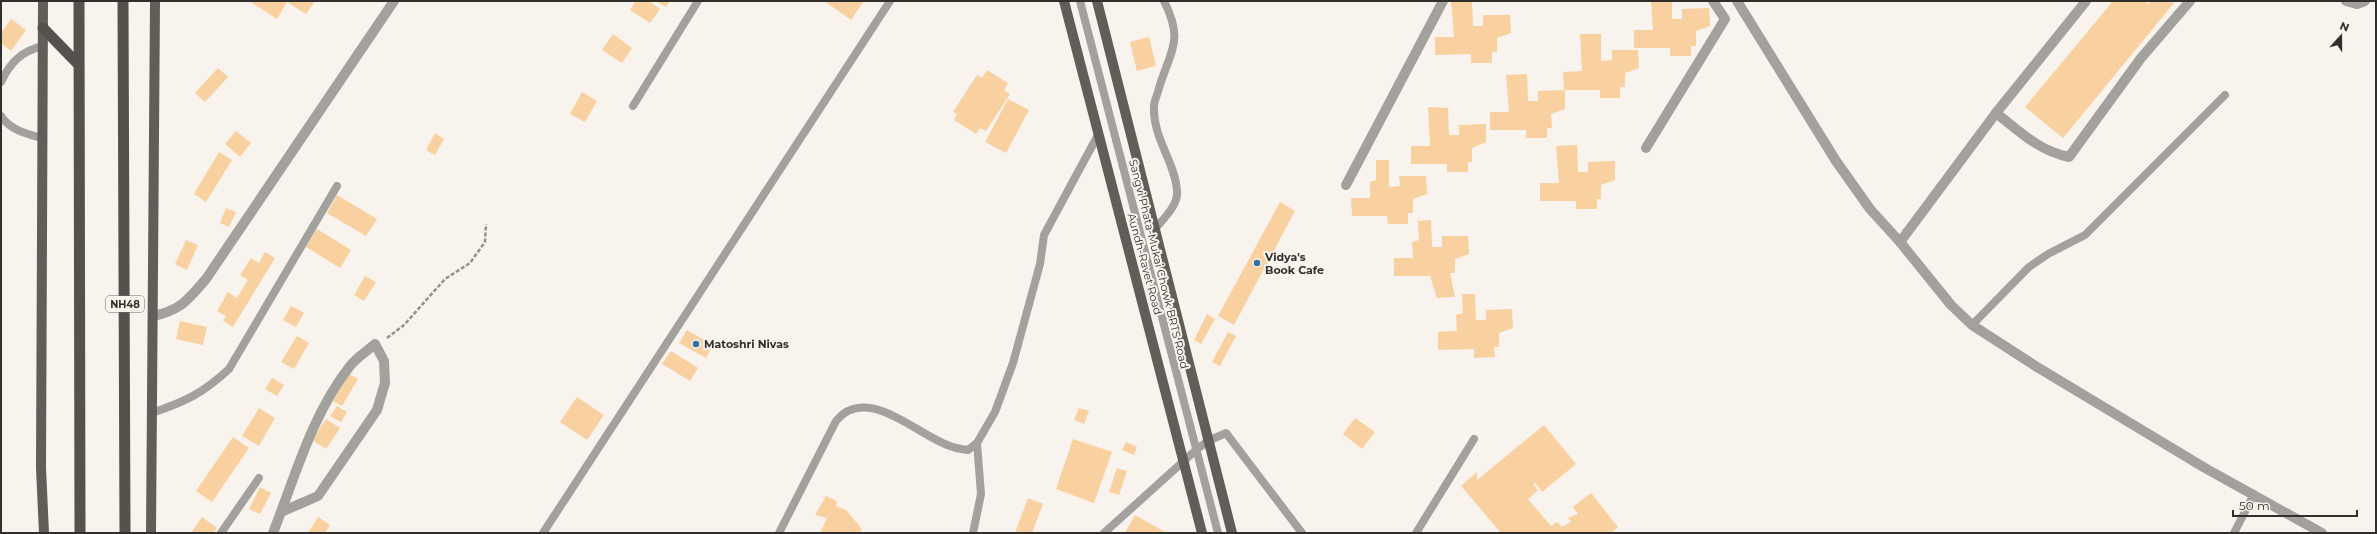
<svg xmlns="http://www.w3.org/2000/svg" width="2377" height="534" viewBox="0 0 2377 534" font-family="Montserrat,sans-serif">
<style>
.building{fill:#f9d09f}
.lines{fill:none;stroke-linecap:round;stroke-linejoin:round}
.path{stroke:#95918d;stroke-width:2.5;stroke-dasharray:4 2;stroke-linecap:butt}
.service{stroke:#a3a19e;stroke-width:8}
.minor{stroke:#a3a19e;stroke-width:10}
.primary{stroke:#615d58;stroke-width:10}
.trunk{stroke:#56514c;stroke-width:11}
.poi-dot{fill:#2f70a6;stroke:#f8f3ed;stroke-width:1.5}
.labels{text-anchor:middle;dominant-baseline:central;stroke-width:4;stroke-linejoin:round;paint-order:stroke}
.shield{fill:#f8f3ed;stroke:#6d6a66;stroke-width:1}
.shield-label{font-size:10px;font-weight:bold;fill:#312f2c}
.poi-label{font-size:11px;font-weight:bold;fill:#312f2c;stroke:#f8f3ed;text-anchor:start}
.street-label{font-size:11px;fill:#312f2c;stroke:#f8f3ed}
</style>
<rect width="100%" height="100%" fill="#f8f3ed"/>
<g class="building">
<path d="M249,1h66l-9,13 -19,-12 -10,17z"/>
<path d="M636,1h13l11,8 -10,14 -20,-13z"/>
<path d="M656,1h14l-4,6z"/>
<path d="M828,1h36l-13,19 -24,-17z"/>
<path d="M1451,1h21l1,25h10v-11h27l1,18 -14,5v14h-5v11h-21v-9l-36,1v-18h19z"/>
<path d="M1651,1h21v18h10v-10l27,-1 1,18 -14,5v15h-5v10h-21v-8h-36v-18h19z"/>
<path d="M2113,1h31l4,3 3,-3h20l3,2 -111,135 -38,-31z"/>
<path d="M11,19l15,11 -15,21 -10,-8v-10z"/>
<path d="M613,34l19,14 -10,15 -20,-13z"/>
<path d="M1580,34h21v27l11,-1v-10h26l1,18 -14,5v14h-5v11h-20v-8h-36l-1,-18 19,-1z"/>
<path d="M1149,37l7,29 -19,5 -7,-29z"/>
<path d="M218,68l10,9 -23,25 -10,-9z"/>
<path d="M987,70l21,13 -4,7 6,4 -24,37 -6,-3 -4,6 -22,-14 3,-6 -4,-2 24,-37 5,3z"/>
<path d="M1527,74l1,27h10v-10l27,-1v19l-14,5 1,14h-5v10h-21v-8h-36v-18h19l-3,-37z"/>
<path d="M582,92l15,9 -12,21 -15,-8z"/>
<path d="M1008,99l21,11 -23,43 -21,-11z"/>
<path d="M1428,107l20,1 1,27h10v-10l27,-1v18l-14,6v14h-4v10h-21v-8h-36v-18h19z"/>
<path d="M236,131l15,12 -11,14 -15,-13z"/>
<path d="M435,133l9,6 -9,16 -9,-5z"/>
<path d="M1577,145l1,27h10v-10l27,-1v19l-14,5v14h-4v10h-21v-8h-36v-18h19l-3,-37z"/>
<path d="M219,152l13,8 -26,42 -12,-8z"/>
<path d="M1376,160h13v27l11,-1 -1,-10h27l1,18 -14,5v14h-5v11h-20l-1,-8h-35l-1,-18h19v-16l6,-2z"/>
<path d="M337,195l40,24 -11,17 -39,-23z"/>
<path d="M1280,202l15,9 -61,114 -16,-9z"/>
<path d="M226,208l10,4 -7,15 -9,-4z"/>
<path d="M1431,220l1,27h10v-11h26l1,18 -14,5v14h-5l5,24 -18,1 -7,-22h-36v-18h19l-1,-16 7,-2 -1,-19z"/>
<path d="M317,229l34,21 -11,18 -34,-21z"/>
<path d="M186,240l12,5 -11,25 -12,-6z"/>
<path d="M265,252l10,6 -42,69 -10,-6 3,-5 -9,-5 11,-19 9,6 11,-18 -8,-5 11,-17 8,5z"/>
<path d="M365,276l11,6 -12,19 -10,-6z"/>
<path d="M1462,294h13l1,26h10v-10l26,-1 1,19 -14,5v14h-5l1,10 -21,1v-9l-36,1v-18l19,-1 -1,-16 7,-2z"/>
<path d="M291,306l13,7 -8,14 -13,-7z"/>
<path d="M1207,314l8,5 -14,25 -7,-4z"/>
<path d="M180,321l27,6 -4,18 -27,-6z"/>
<path d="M687,330l26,15 -7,13 -27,-15z"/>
<path d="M1228,332l8,4 -16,30 -8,-4z"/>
<path d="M297,336l12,7 -15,26 -13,-7z"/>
<path d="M671,351l27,17 -8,13 -28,-17z"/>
<path d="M349,374l9,5 -16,27 -9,-5z"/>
<path d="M272,378l12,7 -7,11 -12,-7z"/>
<path d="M577,397l27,18 -17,25 -27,-18z"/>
<path d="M337,406l10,6 -6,10 -11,-6z"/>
<path d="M259,408l16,10 -16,28 -17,-10z"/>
<path d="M1079,408l10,3 -5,13 -10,-4z"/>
<path d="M1355,418l20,14 -13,17 -19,-15z"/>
<path d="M326,419l14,9 -14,21 -14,-9z"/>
<path d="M1544,425l32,39 -34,28 -7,-9 -2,1 5,6 -10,9 23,27 6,-4 5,5 9,-5 -3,-4 10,-4 -5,-7 18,-14 27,34 -7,6h-110l-40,-47 16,-14v8z"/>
<path d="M233,437l16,11 -37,54 -16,-11z"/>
<path d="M1073,439l39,13 -18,51 -38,-14z"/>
<path d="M1126,442l11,5 -3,8 -12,-5z"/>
<path d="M1117,468l10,3 -8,24 -10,-3z"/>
<path d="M260,487l11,6 -11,21 -11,-5z"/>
<path d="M826,496l11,5 -1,5 10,4 16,19 -3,4h-39l7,-15 -12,-3z"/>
<path d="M1028,498l15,6 -11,29h-17z"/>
<path d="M1135,515l30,17v1h-40z"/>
<path d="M202,517l15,11 -4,5h-22z"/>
<path d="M318,517l12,8 -5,8h-17z"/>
</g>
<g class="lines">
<path class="path" d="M387,338l17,-13 41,-46 25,-16 15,-21 1,-18"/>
<g class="service">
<path d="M1080,1l138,532"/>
<path d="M1,82c9,-19 20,-31 42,-36"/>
<path d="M633,106l65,-105"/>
<path d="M1,116c9,14 26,18 41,22"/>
<path d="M1155,229c8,-10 24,-24 22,-39 -2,-28 -25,-53 -23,-85 1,-6 4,-12 5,-17 12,-39 25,-47 5,-87"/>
<path d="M1972,325l57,-58 19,-13 37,-19 140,-140"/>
<path d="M152,413c34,-12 50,-19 77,-44l108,-183"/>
<path d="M221,533l38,-55"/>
<path d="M543,533l347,-532"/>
<path d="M779,533l57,-112c3,-3 7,-8 12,-10 33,-16 75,28 105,36 5,2 10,2 15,3l9,-7"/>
<path d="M973,533l8,-39 -4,-51 18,-31 18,-49 27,-99 4,-29 54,-100"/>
<path d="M1104,533l92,-83 12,-9 18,-8 76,100"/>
<path d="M1416,533l58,-94"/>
<path d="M2234,533l20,-39"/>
</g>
<g class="minor">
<path d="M1737,1l99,160 34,48 30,33 51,63 21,20 65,42 168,101 117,65"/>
<path d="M2346,1l11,3 8,-3"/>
<path d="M1996,113c23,18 43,38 73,44l72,-99 49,-57"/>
<path d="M1646,148l79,-129 -12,-18"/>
<path d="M1346,185l97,-184"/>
<path d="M1900,242l96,-129 90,-112"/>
<path d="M153,316c28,-6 35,-16 53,-37l188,-278"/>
<path d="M273,533c22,-56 39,-119 77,-167 6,-8 17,-15 25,-22l9,17 1,22 -8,27 -59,86 -37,16"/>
</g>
<g class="primary">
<path d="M43,1l-2,467 3,65"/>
<path d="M1064,1l138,532"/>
<path d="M1097,1l135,532"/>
<path d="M151,533l4,-532"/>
</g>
<g class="trunk">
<path d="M79,1l1,532"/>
<path d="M123,1l2,532"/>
<path d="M43,28l35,36"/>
</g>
</g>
<g class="poi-dot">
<circle cx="1257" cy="263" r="4"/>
<circle cx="696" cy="344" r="4"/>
</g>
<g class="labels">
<rect class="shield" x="106" y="296" width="38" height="16" rx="3"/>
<g class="shield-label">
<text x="125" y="304">NH48</text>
</g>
<g class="poi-label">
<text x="1265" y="257">Vidya's<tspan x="1265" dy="13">Book Cafe</tspan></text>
<text x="704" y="344">Matoshri Nivas</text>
</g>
<g class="street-label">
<text transform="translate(1145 264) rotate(75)">Aundh-Ravet Road</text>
<text transform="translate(1159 264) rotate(76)">Sangvi Phata-Mukai Chowk BRTS Road</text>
</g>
</g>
<rect width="2377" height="534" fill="none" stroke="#312f2c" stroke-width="4"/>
<g transform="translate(2341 36) rotate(21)" stroke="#f8f3ed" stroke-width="3" paint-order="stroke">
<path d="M0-3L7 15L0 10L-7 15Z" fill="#312f2c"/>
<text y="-6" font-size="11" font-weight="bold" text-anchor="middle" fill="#312f2c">N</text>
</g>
<path d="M2233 510v6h124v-6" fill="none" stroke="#312f2c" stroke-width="2"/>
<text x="2239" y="510" font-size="12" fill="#312f2c" stroke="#f8f3ed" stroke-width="3" paint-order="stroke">50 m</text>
</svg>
